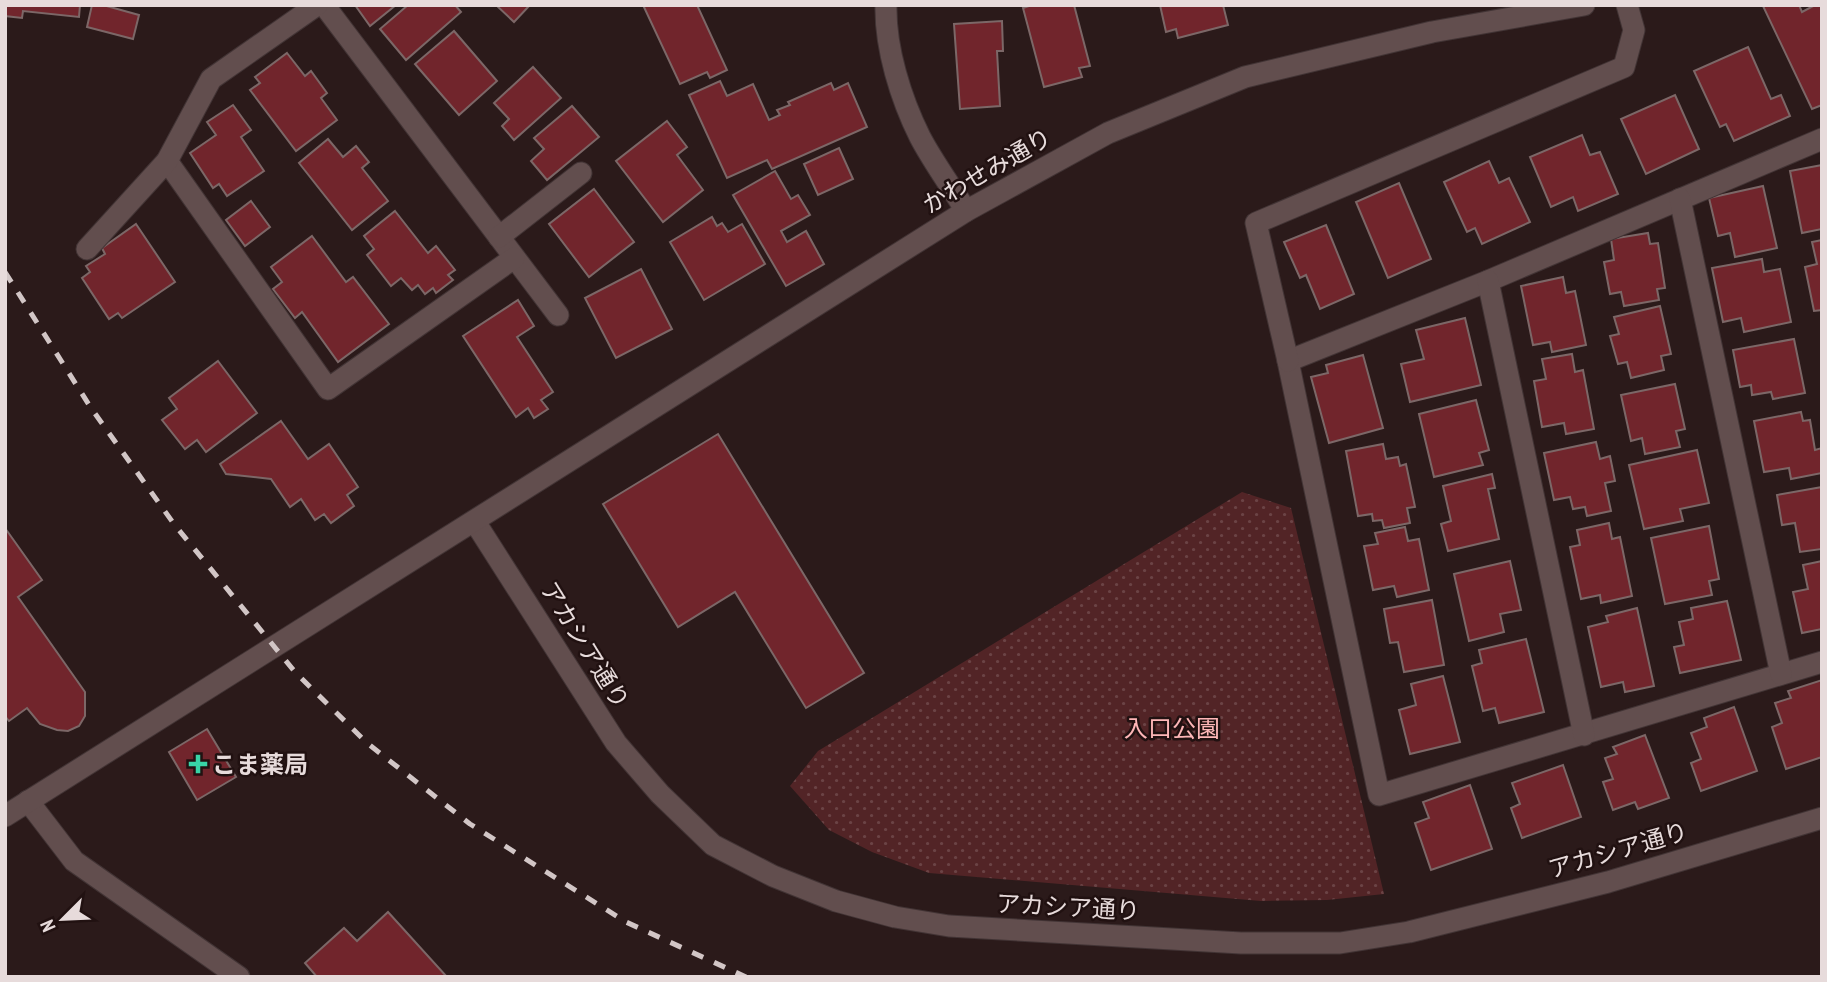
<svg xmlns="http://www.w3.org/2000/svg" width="1827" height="982" viewBox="0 0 1827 982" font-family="'PT Sans Narrow','Noto Sans JP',sans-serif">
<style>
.grass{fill:url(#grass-dots)}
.building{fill:#71252c;stroke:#7c6767;stroke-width:2}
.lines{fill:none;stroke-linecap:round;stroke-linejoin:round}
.minor-casing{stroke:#423435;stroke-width:23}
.minor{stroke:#624e4e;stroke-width:21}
.rail{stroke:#d2c6c6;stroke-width:5;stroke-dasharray:12 12;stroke-linecap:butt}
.poi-dot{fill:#38d4a6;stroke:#211111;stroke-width:2.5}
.labels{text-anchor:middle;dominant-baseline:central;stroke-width:5;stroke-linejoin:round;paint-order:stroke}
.street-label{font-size:24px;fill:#e7dbdb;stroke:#211111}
.park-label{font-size:24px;fill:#fdb6b7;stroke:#211111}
.poi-label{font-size:24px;font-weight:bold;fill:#e7dbdb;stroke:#211111;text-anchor:start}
</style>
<defs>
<pattern id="grass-dots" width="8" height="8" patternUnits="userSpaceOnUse" patternTransform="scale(1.75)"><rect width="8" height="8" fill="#522426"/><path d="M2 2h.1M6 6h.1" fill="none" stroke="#6b4345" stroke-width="1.8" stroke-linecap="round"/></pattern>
</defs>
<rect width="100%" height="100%" fill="#2b1a1a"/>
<path class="grass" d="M1242,492l49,16 93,386 -57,6 -66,1 -332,-28 -57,-21 -43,-22 -39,-44 28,-35z"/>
<g class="building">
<path d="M5,5h75l-1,12 -56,-6 -1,7 -17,-2z"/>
<path d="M92,5h11l36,10 -6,24 -46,-12z"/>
<path d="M355,5h41l-26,21z"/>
<path d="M408,5h47l6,7 -55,48 -26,-31z"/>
<path d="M496,5h34l-16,17z"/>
<path d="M643,5h54l30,65 -17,8 -3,-6 -27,12z"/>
<path d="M1032,5h42l16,61 -11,2 3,9 -38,10 -21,-79z"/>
<path d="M1160,5h63l5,20 -50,13 -2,-9 -10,3z"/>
<path d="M1765,5h34l3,7 13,-7h7v100l-10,4 -49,-103z"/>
<path d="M1002,21l1,30h-6l3,55 -40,3 -6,-85z"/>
<path d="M454,31l43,50 -38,34 -44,-51z"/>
<path d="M1748,47l23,52 10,-4 9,21 -56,25 -8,-17 -6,3 -26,-56z"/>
<path d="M287,53l18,23 6,-5 16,22 -6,5 16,22 -41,31 -46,-61 10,-7 -5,-6z"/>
<path d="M533,67l28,31 -47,42 -12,-14 7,-7 -15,-16z"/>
<path d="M720,81l7,15 26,-12 16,36 11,-5 -3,-5 13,-5 -2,-3 43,-19 3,7 14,-7 19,44 -95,42 -5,-9 -40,18 -38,-83z"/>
<path d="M1675,95l24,54 -53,25 -25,-55z"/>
<path d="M233,105l18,25 -10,7 23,34 -37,25 -8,-12 -6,4 -23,-35 26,-18 -9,-13z"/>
<path d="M572,106l27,31 -52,43 -16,-19 13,-12 -10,-11z"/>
<path d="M667,121l20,26 -10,8 26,35 -40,32 -47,-61z"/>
<path d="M1582,135l8,20 10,-3 18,42 -40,17 -5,-14 -22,10 -21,-50z"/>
<path d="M328,139l15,18 13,-11 13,16 -7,6 26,33 -36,29 -53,-67z"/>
<path d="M839,148l14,31 -35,16 -14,-31z"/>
<path d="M1489,161l10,22 10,-5 21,44 -48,22 -7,-16 -8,4 -23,-50z"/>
<path d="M1822,165v64l-20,4 -12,-62z"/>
<path d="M775,171l16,28 7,-4 12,20 -29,16 6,11 19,-11 18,33 -38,22 -53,-91z"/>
<path d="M1399,183l32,76 -43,19 -32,-76z"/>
<path d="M1763,186l14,62 -42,9 -5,-24 -12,3 -9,-38z"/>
<path d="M594,189l40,53 -45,35 -40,-53z"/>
<path d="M251,201l19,26 -25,19 -19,-26z"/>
<path d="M395,211l33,42 8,-7 19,24 -7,5 5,5 -17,13 -3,-5 -8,6 -7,-9 -6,5 -11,-12 -10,8 -24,-31 7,-6 -10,-13z"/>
<path d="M712,217l5,9 5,-3 6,9 14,-8 23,40 -61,36 -34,-58z"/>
<path d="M136,224l39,58 -53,36 -4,-5 -9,6 -27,-41 8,-6 -4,-6 19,-12 -3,-6z"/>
<path d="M1326,225l28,69 -34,15 -14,-34 -6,3 -16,-36z"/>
<path d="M1648,233l2,11 8,-1 7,45 -8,1 2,11 -35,6 -3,-14 -11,2 -6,-32 10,-2 -3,-21z"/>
<path d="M312,236l34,46 7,-5 36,47 -51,38 -36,-50 -7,6 -22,-29 9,-7 -11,-15z"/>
<path d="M1822,240v70l-8,1 -9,-44 12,-3 -5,-22z"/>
<path d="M1762,259l2,13 16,-3 11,53 -47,10 -3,-14 -18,4 -11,-54z"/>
<path d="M641,269l31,60 -56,29 -31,-60z"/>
<path d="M1563,277l3,16 9,-2 11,54 -34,7 -2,-10 -17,3 -12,-59z"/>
<path d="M518,300l16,26 -17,11 36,55 -12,8 7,9 -14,9 -6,-10 -12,9 -53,-81z"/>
<path d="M1660,306l11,48 -10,2 3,14 -33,8 -4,-16 -9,2 -8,-28 9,-2 -5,-17z"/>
<path d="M1465,318l16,67 -71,17 -9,-38 23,-5 -8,-29z"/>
<path d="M1794,339l11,54 -32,6 -2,-7 -19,3 -1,-10 -11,2 -7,-37z"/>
<path d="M1572,354l3,18 8,-2 11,59 -28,5 -2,-11 -22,4 -8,-46 12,-2 -4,-20z"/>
<path d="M1363,355l20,73 -54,15 -18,-66 17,-4 -2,-8z"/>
<path d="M218,361l39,52 -51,39 -9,-12 -12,9 -23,-29 15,-11 -8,-11z"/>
<path d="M1675,384l10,45 -9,2 4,16 -35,7 -3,-16 -11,3 -10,-46z"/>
<path d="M1476,400l13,50 -10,3 4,12 -49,12 -15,-63z"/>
<path d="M1801,412l2,9 7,-1 5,30 7,-2v25l-31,6 -2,-11 -25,4 -10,-51z"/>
<path d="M281,421l27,38 21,-15 29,43 -11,8 7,11 -23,17 -7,-9 -9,6 -14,-21 -11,8 -19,-28 -45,-5 -6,-10z"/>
<path d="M718,434l146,239 -58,35 -71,-116 -57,35 -75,-123z"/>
<path d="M1596,442l4,17 10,-3 5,25 -10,2 6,28 -24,5 -2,-9 -12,2 -3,-12 -16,3 -10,-47z"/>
<path d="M1383,444l3,15 12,-2 2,9 6,-2 9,43 -8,1 3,15 -26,5 -2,-8 -9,1 -1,-7 -14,2 -12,-65z"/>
<path d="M1697,450l12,53 -29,6 3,12 -39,8 -15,-64z"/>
<path d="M1492,474l3,14 -7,1 11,50 -51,12 -7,-27 10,-3 -8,-35z"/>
<path d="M1822,487v62l-22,3 -5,-29 -13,2 -5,-30z"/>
<path d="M1609,523l3,16 8,-2 12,59 -31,7 -1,-8 -19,4 -11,-52 10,-2 -3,-15z"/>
<path d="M1709,526l10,53 -10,2 3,14 -47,9 -14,-66z"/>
<path d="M1405,527l3,14 11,-2 10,51 -32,7 -3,-11 -21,4 -9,-44 14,-2 -3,-11z"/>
<path d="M5,528l37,52 -24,17 67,95v24l-6,10 -11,5 -11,-1 -17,-6 -13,-16 -18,13 -4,-5z"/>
<path d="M1510,561l11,49 -21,4 4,18 -35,9 -15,-67z"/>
<path d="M1822,561v68l-20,4 -9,-41 15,-3 -5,-24z"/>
<path d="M1432,600l12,65 -40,7 -6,-30 -8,1 -6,-34z"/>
<path d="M1727,601l14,59 -61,13 -6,-26 10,-2 -5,-23 14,-3 -2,-11z"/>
<path d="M1637,608l17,78 -29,6 -2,-10 -22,5 -13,-60 20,-5 -2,-6z"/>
<path d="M1526,639l18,73 -45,11 -4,-15 -12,3 -11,-45 10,-3 -3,-13z"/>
<path d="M1443,676l17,66 -50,12 -11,-44 17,-5 -5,-21z"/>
<path d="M1822,680v77l-36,12 -14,-42 10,-4 -7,-20 16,-5 -3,-7z"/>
<path d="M1734,707l23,64 -56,20 -10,-28 10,-4 -10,-26 16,-6 -3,-9z"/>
<path d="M207,729l29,48 -39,23 -28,-48z"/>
<path d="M1645,735l24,63 -31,11 -3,-7 -22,8 -10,-28 10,-3 -8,-21 12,-4 -4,-7z"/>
<path d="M1563,765l18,52 -59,21 -11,-30 9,-4 -8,-21z"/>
<path d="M1470,785l22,64 -61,21 -16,-47 14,-5 -6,-16z"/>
<path d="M388,912l59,65h-130l-12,-14 39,-35 13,13z"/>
</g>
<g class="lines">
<defs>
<g id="minor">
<path d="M324,5l234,310"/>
<path d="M886,5c-1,43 15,94 34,132 13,25 31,49 46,74"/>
<path d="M1822,139l-334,142 -200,80 91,434 443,-133"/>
<path d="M167,161l161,228 186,-131"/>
<path d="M1680,199l101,475"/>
<path d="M499,237l82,-64"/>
<path d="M87,249l80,-88 44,-82 106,-74"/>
<path d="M1488,281l96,454"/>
<path d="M1288,361l-32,-138 368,-156 10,-37 -7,-25"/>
<path d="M475,522l141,221 44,51 53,51 60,31 63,25 59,16 54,9 292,17h99l69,-11 199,-50 214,-64"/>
<path d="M28,801l46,60 165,116"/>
<path d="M5,816l961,-605 142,-78 137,-56 187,-45 152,-27"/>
</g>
</defs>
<use href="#minor" class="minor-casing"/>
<use href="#minor" class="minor"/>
<path class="rail" d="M5,272l86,136 83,116 121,148 72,71 103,81 156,98 120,55"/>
</g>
<path class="poi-dot" d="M194.5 753.5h7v7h7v7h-7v7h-7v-7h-7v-7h7z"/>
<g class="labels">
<g class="street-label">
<text transform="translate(987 171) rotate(-30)">かわせみ通り</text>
<text transform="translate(585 645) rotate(58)">アカシア通り</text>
<text transform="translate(1618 850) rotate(-16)">アカシア通り</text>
<text transform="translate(1068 907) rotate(3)">アカシア通り</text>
</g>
<g class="park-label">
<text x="1172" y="728">入口公園</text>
</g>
<g class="poi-label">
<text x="212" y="764">こま薬局</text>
</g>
</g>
<rect width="1827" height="982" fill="none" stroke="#e7dbdb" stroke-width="14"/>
<g transform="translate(63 919) rotate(246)" stroke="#211111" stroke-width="5" paint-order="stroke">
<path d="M0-5L12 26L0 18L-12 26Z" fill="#e7dbdb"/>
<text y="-10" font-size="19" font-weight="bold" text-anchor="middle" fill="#e7dbdb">N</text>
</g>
</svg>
